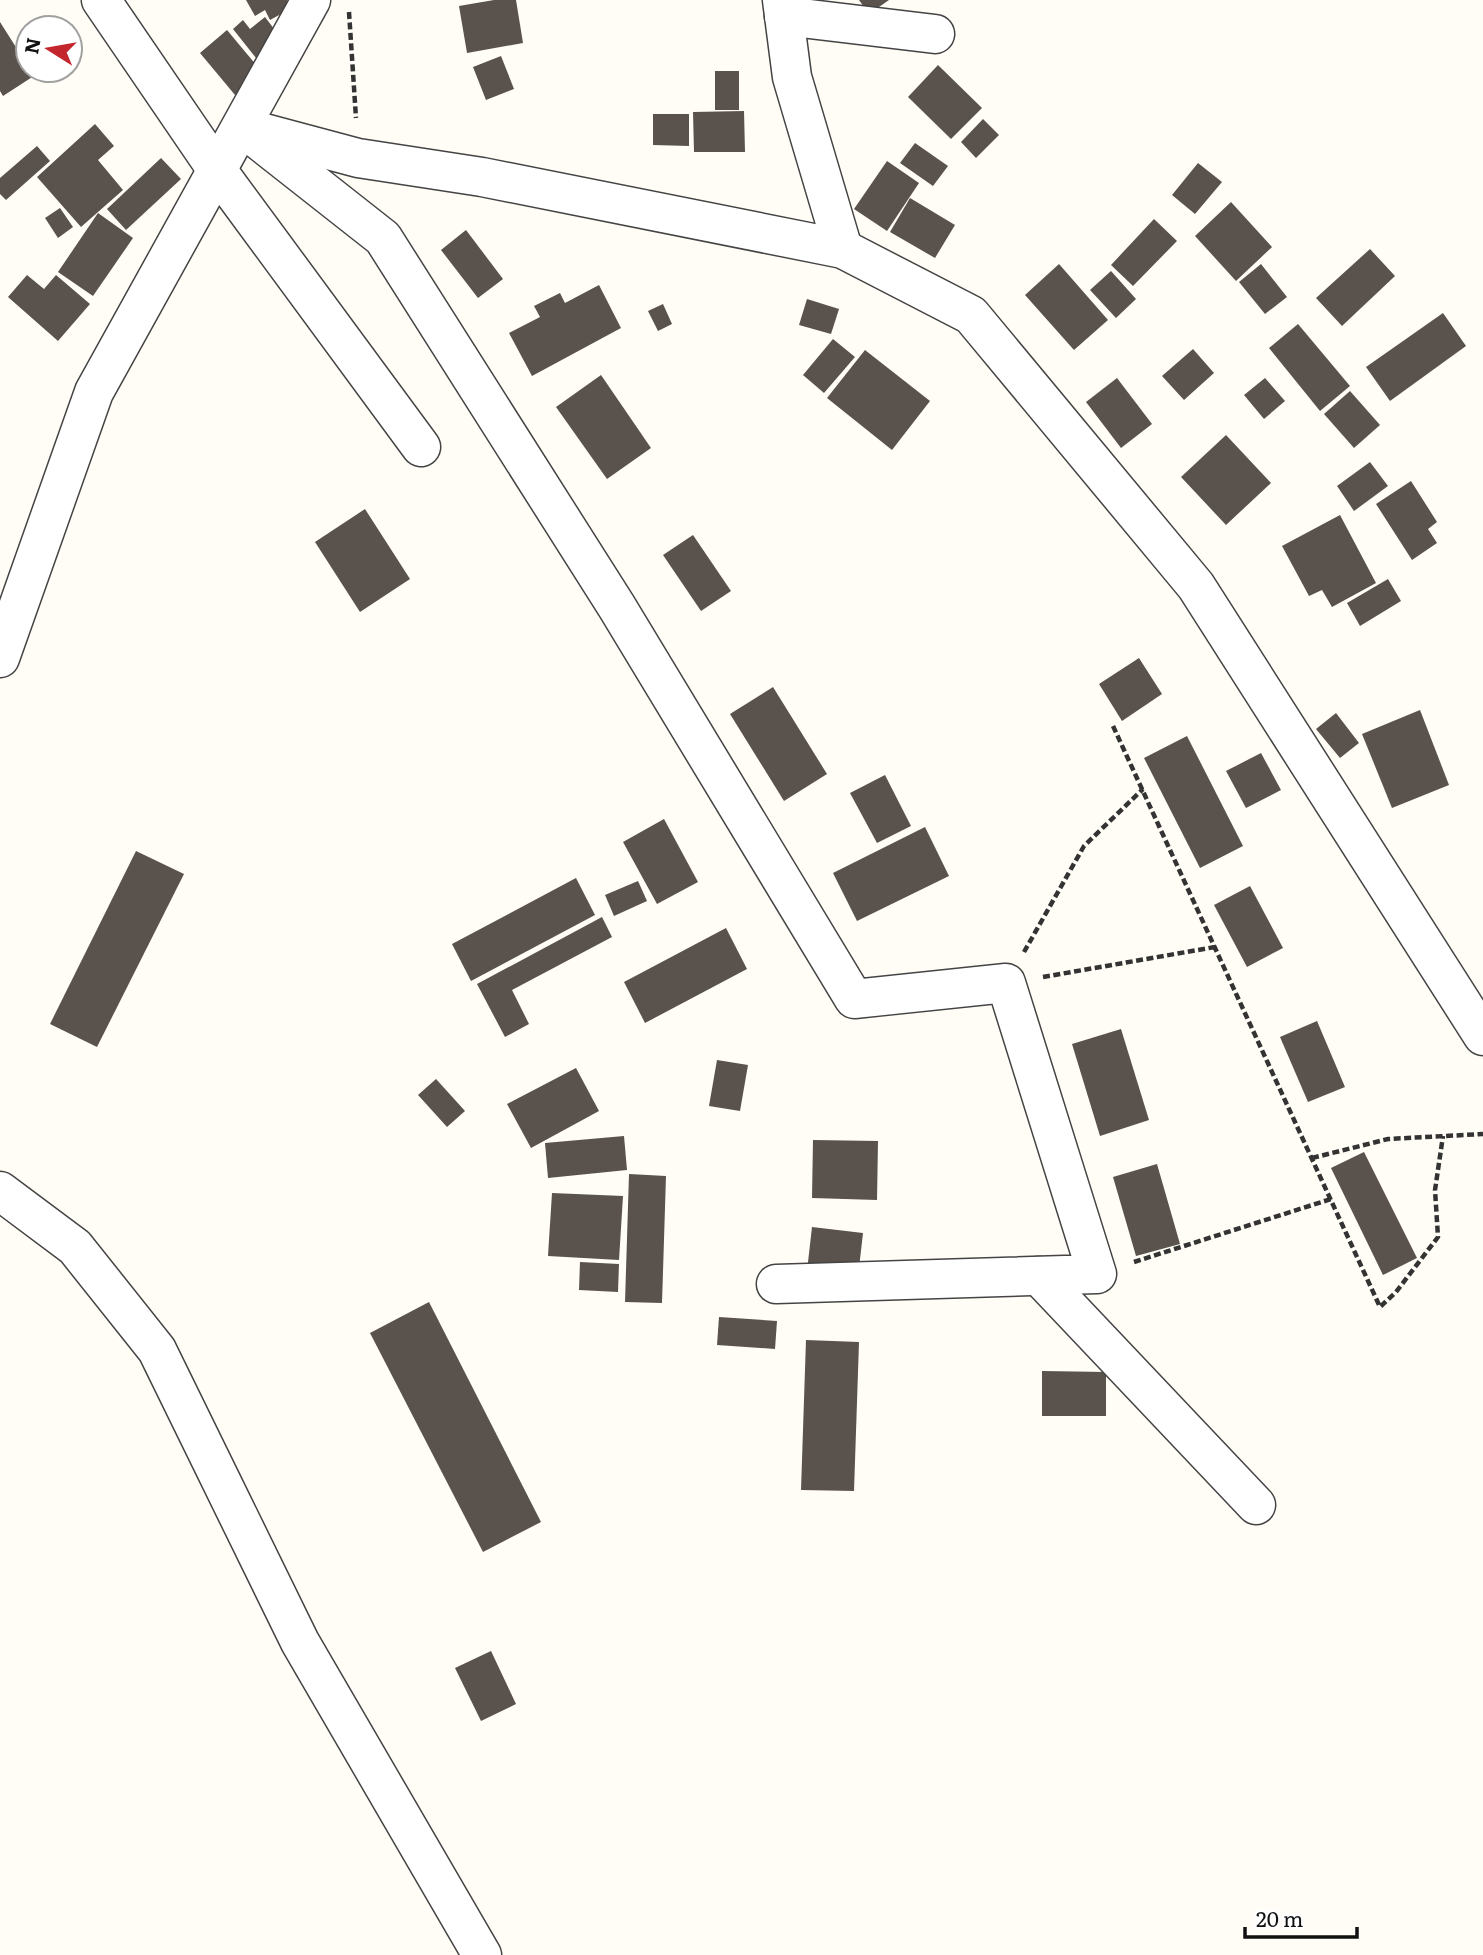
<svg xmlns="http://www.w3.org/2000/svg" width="1483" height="1955" viewBox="0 0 1483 1955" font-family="Literata,serif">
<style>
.building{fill:#5a524d}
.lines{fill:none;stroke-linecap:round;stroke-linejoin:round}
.minor-casing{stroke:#444;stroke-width:41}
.path{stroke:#333;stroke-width:4.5;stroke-dasharray:7 3.5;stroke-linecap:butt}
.minor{stroke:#fff;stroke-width:38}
</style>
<rect width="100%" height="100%" fill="#fffdf5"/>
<g class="building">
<path d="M246,0h41l5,8 -22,12 -5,-10 -10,6z"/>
<path d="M494,0h22l7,43 -56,10 -8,-47z"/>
<path d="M859,0h30l-20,14z"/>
<path d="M265,17l16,21 -25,20 -23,-29 10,-9 7,9z"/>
<path d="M0,22l19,30 9,-6v24h15l-40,26 -3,-5z"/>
<path d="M227,30l35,42 -27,23 -35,-42z"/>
<path d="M501,56l13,33 -28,11 -13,-33z"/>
<path d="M938,65l44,43 -31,31 -43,-42z"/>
<rect x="715" y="71" width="24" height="39"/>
<path d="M744,111l1,41h-51l-1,-40z"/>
<path d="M653,114h36v32l-36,-1z"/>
<path d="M983,119l16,16 -23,23 -15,-16z"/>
<path d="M95,124l19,22 -16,14 25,30 -42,37 -44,-50z"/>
<path d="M915,143l33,23 -15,20 -33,-23z"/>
<path d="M37,146l13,15 -44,39 -6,-6v-16z"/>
<path d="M161,158l20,21 -55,51 -19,-21z"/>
<path d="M887,161l32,22 -32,48 -33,-22z"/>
<path d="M1198,163l24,19 -27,32 -23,-19z"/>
<path d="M910,198l45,27 -20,33 -45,-26z"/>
<path d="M1231,202l41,45 -36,34 -41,-45z"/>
<path d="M60,208l13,19 -15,11 -13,-20z"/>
<path d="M98,213l35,25 -40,58 -35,-24z"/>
<path d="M1154,219l23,22 -44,45 -22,-21z"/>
<path d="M466,230l37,49 -25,19 -37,-48z"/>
<path d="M1370,249l25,27 -53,50 -26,-28z"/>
<path d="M1059,264l49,56 -34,30 -49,-55z"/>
<path d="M1261,264l26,33 -22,17 -26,-32z"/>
<path d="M1111,271l25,28 -20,19 -26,-28z"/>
<path d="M27,275l17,14 12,-14 34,29 -32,37 -50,-44z"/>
<path d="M599,285l22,43 -89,48 -23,-43 31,-16 -6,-11 26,-13 5,10z"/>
<path d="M807,299l32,10 -8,25 -32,-9z"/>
<path d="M663,304l9,20 -14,7 -10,-20z"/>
<path d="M1443,313l23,33 -76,55 -24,-34z"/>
<path d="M1298,324l52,62 -30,25 -51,-63z"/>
<path d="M833,339l22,18 -31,36 -21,-18z"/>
<path d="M1193,349l21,24 -30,27 -22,-24z"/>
<path d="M865,350l65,51 -38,49 -65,-52z"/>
<path d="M601,375l50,73 -44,31 -51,-72z"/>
<path d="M1117,378l35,46 -31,24 -35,-46z"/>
<path d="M1265,378l20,23 -21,18 -20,-24z"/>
<path d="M1350,391l30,34 -26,23 -30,-34z"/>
<path d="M1226,435l45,48 -45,42 -45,-48z"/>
<path d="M1370,462l18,24 -34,25 -17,-25z"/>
<path d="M1411,481l26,41 -9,7 9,14 -25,17 -36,-56z"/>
<path d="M365,509l45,70 -50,33 -45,-70z"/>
<path d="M1340,515l36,68 -44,24 -10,-17 -13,6 -27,-50z"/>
<path d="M693,535l38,56 -30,20 -38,-56z"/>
<path d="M1388,579l13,22 -41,25 -13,-23z"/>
<path d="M1139,658l23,36 -40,27 -23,-37z"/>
<path d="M773,687l54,87 -43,27 -54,-87z"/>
<path d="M1420,710l29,75 -57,23 -30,-74z"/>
<path d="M1336,713l23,30 -19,15 -24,-29z"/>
<path d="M1187,736l56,110 -43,22 -56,-110z"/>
<path d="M1261,753l20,37 -35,18 -20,-37z"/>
<path d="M885,775l26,51 -34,17 -27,-50z"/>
<path d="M664,819l34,63 -41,22 -34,-62z"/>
<path d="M925,827l24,49 -92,45 -24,-48z"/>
<path d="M136,851l48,23 -87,173 -47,-23z"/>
<path d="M576,878l19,37 -124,66 -19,-37z"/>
<path d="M638,881l9,20 -33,15 -9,-21z"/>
<path d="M1250,886l33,62 -36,19 -33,-62z"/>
<path d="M602,917l10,20 -100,53 17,34 -24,13 -28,-53z"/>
<path d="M726,928l21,41 -102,54 -21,-41z"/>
<path d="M1317,1021l28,66 -37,15 -28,-65z"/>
<path d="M1121,1029l28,91 -49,16 -28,-92z"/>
<path d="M717,1060l31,5 -8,46 -31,-5z"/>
<path d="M576,1068l23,43 -68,37 -24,-44z"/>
<path d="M436,1079l29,32 -18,16 -29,-32z"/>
<path d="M624,1136l3,34 -79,8 -3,-35z"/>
<path d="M813,1140l65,1 -1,59 -65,-2z"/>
<path d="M1364,1152l53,106 -34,17 -52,-107z"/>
<path d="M1157,1164l23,80 -44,12 -23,-79z"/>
<path d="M629,1174l37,2 -4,127 -37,-1z"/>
<path d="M552,1193l71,3 -4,64 -71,-4z"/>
<path d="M812,1227l51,6 -5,44 -51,-6z"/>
<path d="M580,1262l39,2 -1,28 -39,-2z"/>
<path d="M429,1302l112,220 -58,30 -113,-219z"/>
<path d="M719,1317l58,4 -2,28 -58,-4z"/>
<path d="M806,1340l53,2 -5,149 -53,-1z"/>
<path d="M1042,1371l64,1v44h-64z"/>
<path d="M491,1651l25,53 -35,17 -26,-53z"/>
</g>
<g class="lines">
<defs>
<g id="minor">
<path d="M101,0l116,170 204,277"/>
<path d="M782,0l10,77 51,172"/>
<path d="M784,16l151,18"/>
<path d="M242,127l141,111 234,369 237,392 152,-16 91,291 -321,10"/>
<path d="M257,131l101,27 124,19 361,72 128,66 225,271 287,450"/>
<path d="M0,658l94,-266 217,-392"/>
<path d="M0,1191l75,56 82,103 143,292 182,313"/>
<path d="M1039,1276l217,229"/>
</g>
</defs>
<use href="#minor" class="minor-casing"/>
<g class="path">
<path d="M349,12l7,106"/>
<path d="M1113,726l267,581 16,-15 42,-55 -3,-47 8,-54"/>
<path d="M1024,952l60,-106 59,-57"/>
<path d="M1043,977l172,-30"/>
<path d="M1312,1158l76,-19 95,-5"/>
<path d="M1134,1262l197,-63"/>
</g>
<use href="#minor" class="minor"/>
</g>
<g transform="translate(49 49) rotate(281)"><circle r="33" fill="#ffffff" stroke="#a0a0a0" stroke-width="2"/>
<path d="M0-5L12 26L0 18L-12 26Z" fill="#c4262e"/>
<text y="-10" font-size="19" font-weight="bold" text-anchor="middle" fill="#111111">N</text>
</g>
<path d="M1245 1927v10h112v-10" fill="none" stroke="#111111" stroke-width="3.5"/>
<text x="1256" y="1927" font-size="21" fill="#111111" stroke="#ffffff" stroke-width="5" paint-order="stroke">20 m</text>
</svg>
